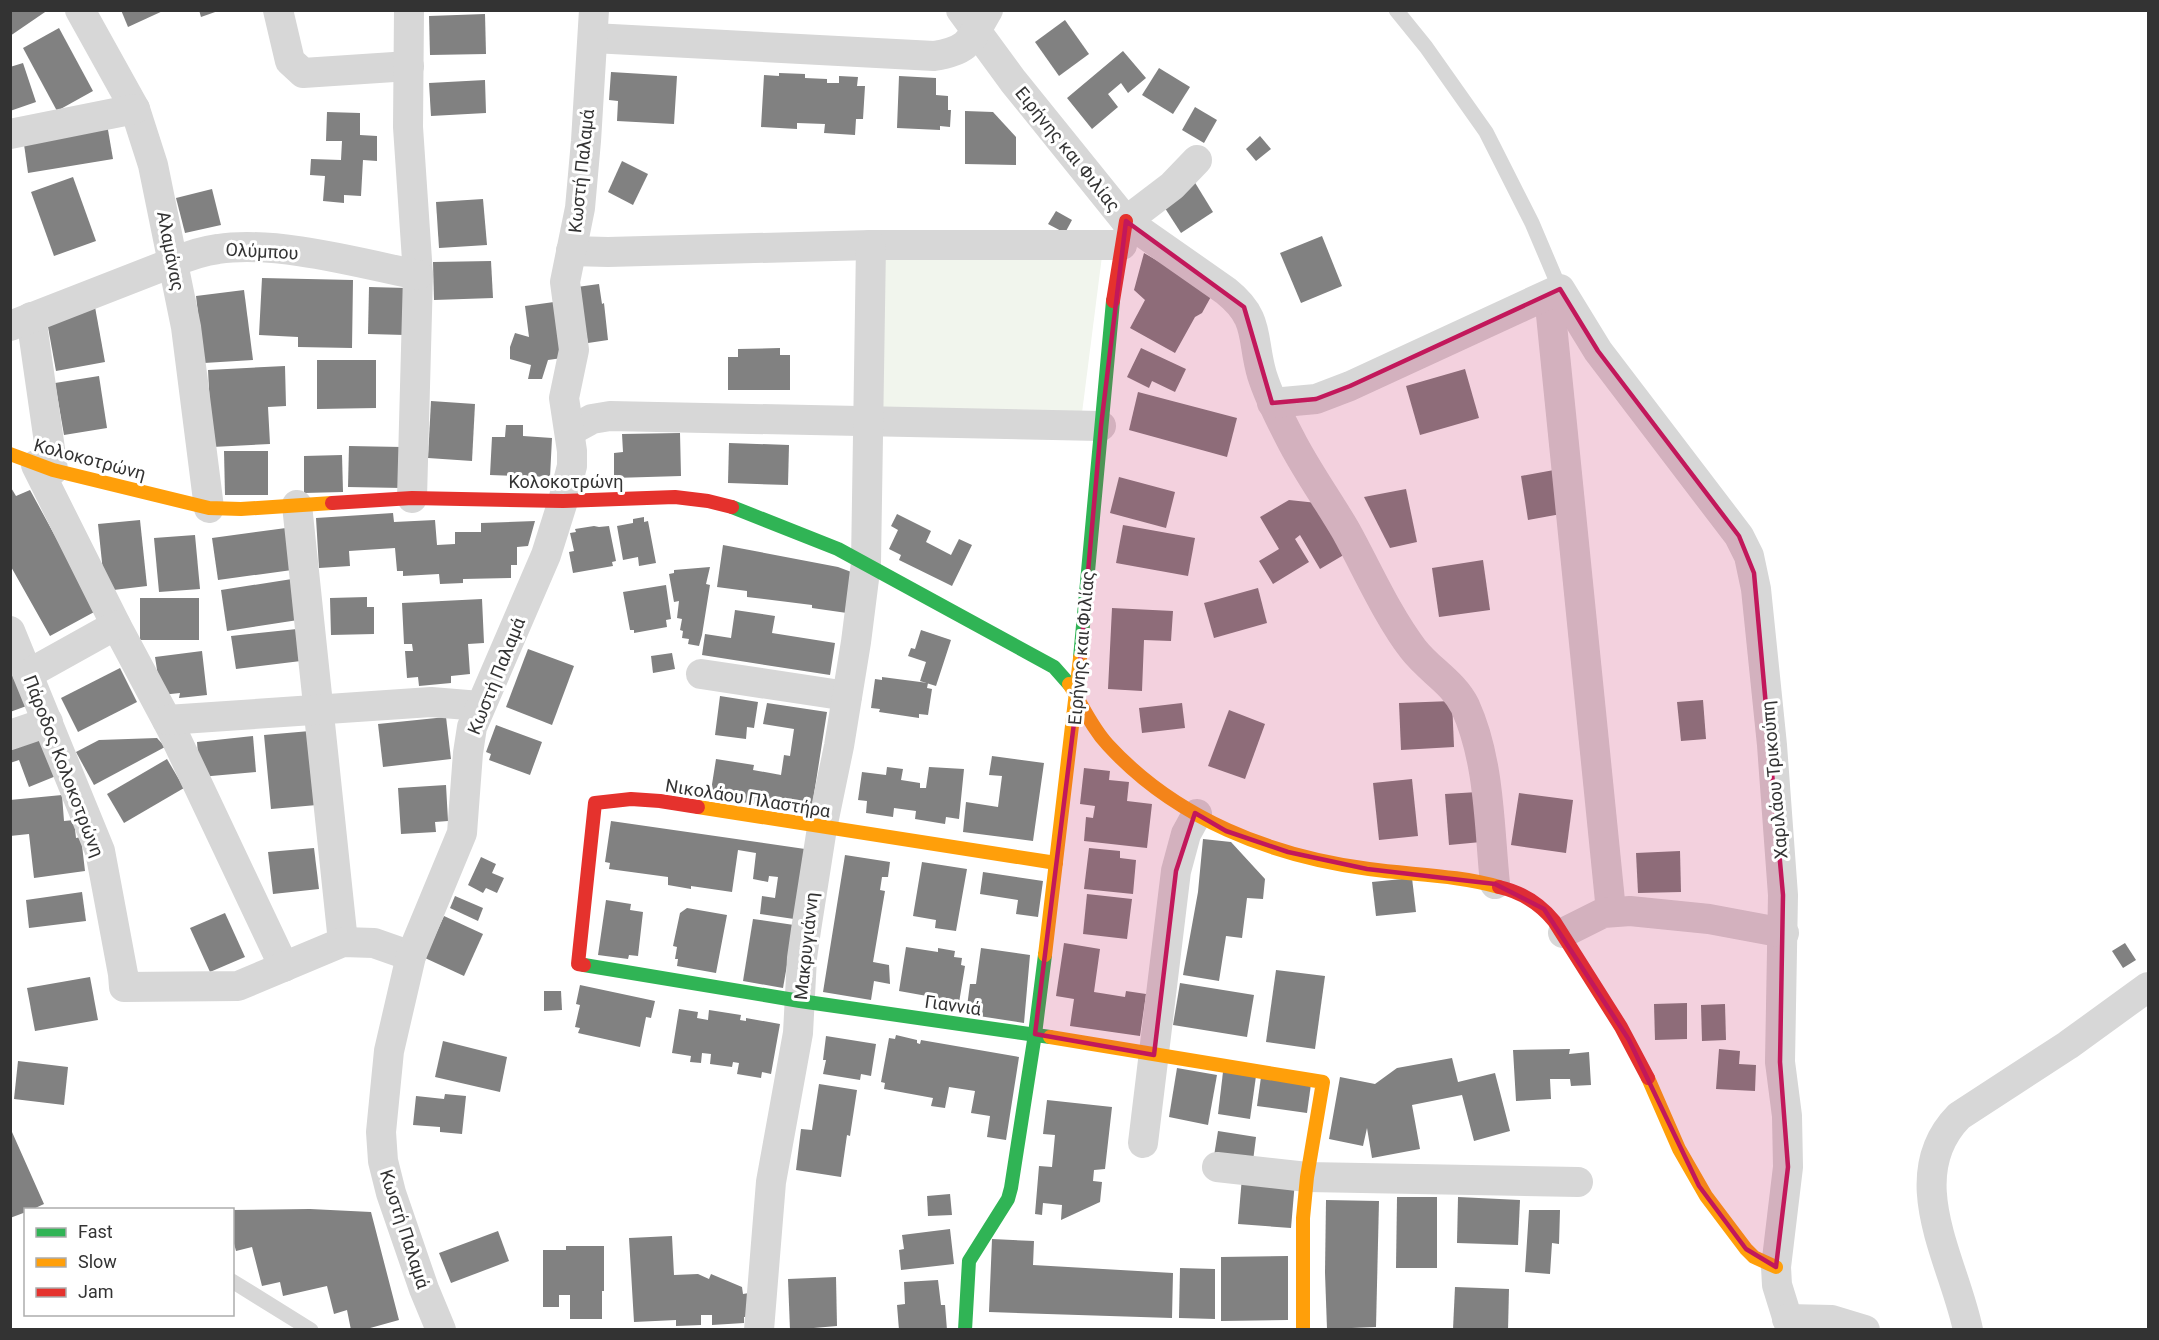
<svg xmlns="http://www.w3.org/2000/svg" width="2159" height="1340" viewBox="0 0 2159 1340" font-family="Roboto,sans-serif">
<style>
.green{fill:#f1f5ed}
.building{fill:#818181}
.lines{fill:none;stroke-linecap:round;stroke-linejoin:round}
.lane{stroke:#d7d7d7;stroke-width:15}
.street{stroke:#d7d7d7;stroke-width:30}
.fast{stroke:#30b455;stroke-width:14}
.slow{stroke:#ff9f0a;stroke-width:14}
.jam{stroke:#e5322d;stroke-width:14}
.marked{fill:#c2185b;fill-opacity:0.2;stroke:#c2185b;stroke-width:4.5;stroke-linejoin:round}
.labels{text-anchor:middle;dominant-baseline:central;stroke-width:6;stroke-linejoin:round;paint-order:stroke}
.street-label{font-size:18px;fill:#333;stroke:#fff}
</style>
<rect width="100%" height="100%" fill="#fff"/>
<path class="green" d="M882,255l220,1 -20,157 -204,-6z"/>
<g class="building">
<path d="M10,10h38l-38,26z"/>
<path d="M121,10h44l-37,17z"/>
<path d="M199,10h19v1l-17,6z"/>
<path d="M485,14l1,40 -56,1 -1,-39z"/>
<path d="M1065,20l24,34 -30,22 -24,-34z"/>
<path d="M59,28l34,63 -36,20 -34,-63z"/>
<path d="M1123,51l23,27 -18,15 -7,-10 -13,11 10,13 -26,22 -25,-31z"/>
<path d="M23,63l13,39 -26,9v-44z"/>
<path d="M1159,68l31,19 -17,27 -31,-19z"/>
<path d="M611,72l66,4 -3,48 -57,-3 1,-20 -9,-1z"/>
<path d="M779,73l26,1v4l22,1v4h12v-7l19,1 -1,9h8l-2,33h-7l-1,16 -31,-2 1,-9 -28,-1v6l-36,-2 3,-52 15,1z"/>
<path d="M899,76l37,2v17l12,1v14h3l-1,17 -10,-1v4l-43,-2z"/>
<path d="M485,80l1,33 -55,3 -2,-33z"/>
<path d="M1195,107l22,13 -13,23 -22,-13z"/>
<path d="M965,111l28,1 23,25v28l-51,-1z"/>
<path d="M327,112l33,1v22l17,1v25l-14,-1 -2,36 -17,-1v8l-21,-2 2,-25 -15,-1 1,-16 30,1 1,-19h-16z"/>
<path d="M107,124l6,35 -85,14 -5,-36z"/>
<path d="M1260,136l11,13 -15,12 -10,-12z"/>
<path d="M622,161l26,13 -15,31 -25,-13z"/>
<path d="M73,177l23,64 -42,15 -23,-64z"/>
<path d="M1194,181l19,31 -32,21 -20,-31z"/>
<path d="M212,189l9,36 -36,8 -9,-35z"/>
<path d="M483,199l4,46 -48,3 -3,-46z"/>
<path d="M1056,211l16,9 -7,13 -17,-9z"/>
<path d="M1322,236l20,50 -41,17 -21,-50z"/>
<path d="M1144,253l69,40 -11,20 -7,4 -20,36 -45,-25 15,-28 -11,-10z"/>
<path d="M491,261l2,37 -59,2 -1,-38z"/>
<path d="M262,278l91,2 -1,68 -54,-1v-10l-39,-2z"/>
<path d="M599,284l3,20 2,-1 4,37 -20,3 -11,-56z"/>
<path d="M369,287l38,1 -2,47 -37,-1z"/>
<path d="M244,290l9,70 -49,3 -8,-67z"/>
<path d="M554,302l8,56 -14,2 -6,19h-14l3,-14 -21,-6v-12l5,-14 14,4 -4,-31z"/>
<path d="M95,307l10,55 -49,9 -10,-55z"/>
<path d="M780,348v7h10v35h-62v-33h10v-8z"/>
<path d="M1141,348l45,21 -11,23 -23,-11 -3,7 -22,-11z"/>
<path d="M317,360h59v48l-59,1z"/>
<path d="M285,366l1,40 -18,1 2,37 -58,3 -4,-77z"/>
<path d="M1465,369l14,49 -59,17 -14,-49z"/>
<path d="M99,376l8,52 -43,7 -9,-52z"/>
<path d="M1138,392l99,26 -10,39 -98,-27z"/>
<path d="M431,401l44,3 -3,57 -44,-3z"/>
<path d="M506,425h17v11l29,2 -2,39 -60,-2 2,-38h13z"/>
<path d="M680,433l1,43 -67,2v-25l9,-1 -1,-18z"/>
<path d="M729,443l60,2 -1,40 -60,-2z"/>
<path d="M349,446l53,1v41l-54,-1z"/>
<path d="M224,451h44v44h-43z"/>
<path d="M342,455l1,37 -39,1v-37z"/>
<path d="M1554,470l7,44 -33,6 -7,-44z"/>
<path d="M1119,477l56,15 -9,36 -56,-15z"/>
<path d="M10,486l6,10 14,-6 66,121 -46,25 -40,-71z"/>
<path d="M1406,489l11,53 -27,6 -26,-51z"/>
<path d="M1289,500l28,3 30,50 -27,16 -20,-34 -5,4 14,23 -36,22 -14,-23 20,-12 -19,-32z"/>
<path d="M393,513l1,9 41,-2 2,25 18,-1v-12h26v-9l54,-2 -7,25 -11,1v18h-6v13l-48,1v4l-23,1 -1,-10 -36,2v-5h-6l-2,-23 -46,3 1,15 -31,2 -3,-50z"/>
<path d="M897,514l34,17 -5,11 25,13 8,-16 13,6 -20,41 -53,-26 2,-5 -12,-6 9,-19 -7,-4z"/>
<path d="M644,517v5l4,-1 8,42 -17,3 -1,-9 -15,3 -6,-34 16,-3v-4z"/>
<path d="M140,520l7,66 -42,5 -7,-67z"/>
<path d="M1123,525l72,13 -7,38 -72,-13z"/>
<path d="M594,526l5,1 10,-1 7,35 -4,1 1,4 -40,7 -4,-21 5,-1 -4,-18 6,-1 -1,-3z"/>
<path d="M286,528l6,42 -74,10 -6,-42z"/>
<path d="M195,535l5,54 -41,3 -5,-54z"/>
<path d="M723,545l115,22 16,6 -7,40 -35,-5v-3l-65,-8v-6l-30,-4z"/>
<path d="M1483,560l7,50 -51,7 -7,-49z"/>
<path d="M710,567l-4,17 4,1 -8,50 -3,11 -11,-2 1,-5 -7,-1 1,-7 -3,-1 2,-11 -5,-1 2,-17 -5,1 -5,-28 5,-1v-3z"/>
<path d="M292,579l6,41 -71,11 -6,-41z"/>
<path d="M666,585l5,34 -5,1 1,7 -33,6v-3h-4l-7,-38z"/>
<path d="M1258,588l9,35 -53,15 -10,-35z"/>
<path d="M367,597v10h7v27l-43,1 -1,-37z"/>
<rect x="140" y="598" width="59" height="42"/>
<path d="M482,599l2,44 -16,1 2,30 -19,2v7l-32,3 -1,-9 -11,1 -2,-27h8l-1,-7h-8l-2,-41z"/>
<path d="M1112,608l61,3 -2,30 -27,-1 -2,51 -34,-2z"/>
<path d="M735,610l40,6 -3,17 63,10 -5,32 -128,-20 3,-21 26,4z"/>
<path d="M297,629l4,32 -65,8 -5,-33z"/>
<path d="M921,630l30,10 -15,46 -16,-5 6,-19 -18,-6 3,-8 4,1z"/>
<path d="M528,649l46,17 -22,59 -46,-18z"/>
<path d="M202,651l5,44 -28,3 1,-5 -19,2 -6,-38z"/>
<path d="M672,653l3,16 -22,4 -2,-17z"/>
<path d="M10,667l22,37 -22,8z"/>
<path d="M120,668l17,34 -59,30 -17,-34z"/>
<path d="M882,677l46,6 -1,5 5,1 -4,26 -9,-1v4l-40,-6 1,-3 -9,-1 4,-29 7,1z"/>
<path d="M720,696l38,6 -4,26 -7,-1 -1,12 -31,-4z"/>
<path d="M1703,700l3,39 -25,2 -4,-39z"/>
<path d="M1452,701l2,46 -53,3 -2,-47z"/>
<path d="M767,703l60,9 -16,101 -101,-16 6,-38 38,6 -1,5 28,5 3,-20 6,1 4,-27 -31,-5z"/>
<path d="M1182,703l3,25 -43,5 -3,-25z"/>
<path d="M1229,710l36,14 -20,55 -37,-13z"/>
<path d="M446,717l5,42 -68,8 -5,-43z"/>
<path d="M496,725l46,17 -12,33 -41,-15 2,-6 -5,-2z"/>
<path d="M310,731l7,74 -46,4 -7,-74z"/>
<path d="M38,732l18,44 -27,11 -10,-27 -9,3v-20z"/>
<path d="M253,736l3,36 -56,5 -3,-35z"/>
<path d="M157,738l8,9 -71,38 -18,-33 23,-12z"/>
<path d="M992,756l52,7 -11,78 -70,-9 3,-30 32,5 4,-31 -13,-1z"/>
<path d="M167,759l17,29 -60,35 -17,-29z"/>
<path d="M887,767l16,2 -2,11 19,3v5h6l3,-21 35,2 -5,50 -13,-2 -1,7 -30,-5 1,-8 -22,-3 -1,9 -27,-4 1,-12 -9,-1 4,-28 24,3z"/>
<path d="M1084,768l26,3 -1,9 20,2 -2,19 25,3 -5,44 -63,-7 2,-24 7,1 2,-12 -15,-2z"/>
<path d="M1412,779l6,57 -39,4 -6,-57z"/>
<path d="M446,785l2,36 -13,1 1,10 -35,2 -3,-46z"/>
<path d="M1478,792l3,50 -32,3 -4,-51z"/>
<path d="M1519,793l54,7 -7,53 -55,-8z"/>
<path d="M62,795l2,26 10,-1 2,18 5,-1 4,34 -51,7 -5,-44 -19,2v-36z"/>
<path d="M611,821l194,28 -11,70 -34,-5 2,-18 13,2 3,-21 -9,-1 -1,6 -15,-3 3,-26 -18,-3 -6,42 -41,-6v3l-23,-4v-8l-59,-8 1,-6 -5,-1z"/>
<path d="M1203,839l28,3 34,37 -2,20 -16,-1 -5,40 -16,-2 -7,45 -36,-6 15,-83z"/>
<path d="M314,848l5,41 -46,5 -5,-42z"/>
<path d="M1089,848l31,3v7l16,2 -3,34 -49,-5z"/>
<path d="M1680,851l1,41 -43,1 -2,-40z"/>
<path d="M845,855l45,7 -2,15h-6l-2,13 5,1 -12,71 16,3 1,19 -16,-3 -3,19 -48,-8z"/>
<path d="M481,857l15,7 -4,9 12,5 -7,15 -11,-5 -3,5 -15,-8z"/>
<path d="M922,862l45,7 -11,62 -21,-3 1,-8 -23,-4z"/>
<path d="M983,872l60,9 -5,36 -22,-3 2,-14 -38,-6z"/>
<path d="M1412,878l4,34 -40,4 -4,-34z"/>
<path d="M82,892l4,29 -57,7 -3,-28z"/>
<path d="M1087,894l45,5 -5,40 -44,-5z"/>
<path d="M455,896l28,12 -5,13 -28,-13z"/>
<path d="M606,900l25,4 -1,6 13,2 -5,44 -9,-1 -1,4 -30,-4z"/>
<path d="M687,908l40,7 -11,58 -39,-7 1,-7h-3l2,-12 -4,-1 7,-33z"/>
<path d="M225,913l20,44 -35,15 -20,-44z"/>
<path d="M444,916l39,18 -19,42 -39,-18z"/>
<path d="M753,919l41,6 -11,63 -40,-7z"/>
<path d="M1064,943l36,6 -6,43 31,5 1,-6 20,3 -6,42 -70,-10 4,-27 -18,-3z"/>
<path d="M2125,943l11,17 -13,8 -11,-17z"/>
<path d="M906,947l32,5v-4l17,3 -1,6 8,1 -1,7 4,1 -7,43 -26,-1 1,-7 -6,-1v-4l-28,-5z"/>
<path d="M981,948l49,7 -6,68 -58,-9 4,-30h6z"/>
<path d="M1276,970l49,6 -10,73 -49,-7z"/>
<path d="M90,977l8,43 -63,11 -8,-43z"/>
<path d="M1180,983l74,12 -7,42 -74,-12z"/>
<path d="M580,985l75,16 -4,17 -5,-1 -6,30 -62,-14 2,-5 -5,-1 5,-22 -4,-1z"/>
<path d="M544,991h17l1,19 -18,1z"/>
<path d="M1687,1003v36l-32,1 -1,-36z"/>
<path d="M1725,1004l1,36 -24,1 -1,-36z"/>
<path d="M679,1009l19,3 -1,6 11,2 1,-10 32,5 -1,5 6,1v-3l34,6 -9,50 -9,-2 -1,6 -24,-4 2,-11 -6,-1 -1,5 -22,-3 1,-10 -9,-1 -1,10 -11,-1 1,-6 -19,-3z"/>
<path d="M896,1035l21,5v3l3,1 1,-4 98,17 -13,83 -19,-3 3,-21 -19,-3 4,-22 -26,-4 -4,21 -14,-2 2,-8 -49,-9 1,-6 -4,-1 8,-44 6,1z"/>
<path d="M826,1036l50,8 -5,32 -10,-2 -1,6 -37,-6 3,-14h-3z"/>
<path d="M443,1041l64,16 -7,35 -65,-15z"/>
<path d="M1570,1049l-1,5 20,-2 2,33 -20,1 -1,-7h-20l1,20 -35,2 -3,-51z"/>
<path d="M1719,1049l21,2 -1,13 17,1 -1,26 -39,-2z"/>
<path d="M1452,1058l6,24 37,-9 15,58 -36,10 -12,-46 -50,10 8,44 -48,9 -5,-30 -4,18 -34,-7 11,-62 35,7 22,-16z"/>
<path d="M18,1061l50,6 -4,38 -50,-6z"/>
<path d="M1177,1068l40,7 -9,50 -39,-8z"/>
<path d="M1223,1072l33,4 -6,43 -32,-5z"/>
<path d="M1261,1077l50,7 -4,29 -50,-7z"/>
<path d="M819,1084l38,6 -7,46 -3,-1 -6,42 -45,-7 5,-41 11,1z"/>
<path d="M445,1094l21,2 -4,38 -22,-2v-5l-27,-2 3,-29 28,3z"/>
<path d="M1047,1100l65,7 -7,62 -11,1 -1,11 9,1 -2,20 -39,18 1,-15 -19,-2 -1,12 -7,-1 4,-48 13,1 3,-32 -12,-1z"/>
<path d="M1218,1131l38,6 -3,24 -39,-5z"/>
<path d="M10,1132h2l32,72 -13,6h-5v2l-16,6z"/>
<path d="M1242,1177l53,4 -4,47 -53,-4z"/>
<path d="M950,1194l2,21 -24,1 -1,-20z"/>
<path d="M1397,1197h40v71h-41z"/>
<path d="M1458,1197l62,3 -2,45 -61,-2z"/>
<path d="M1326,1200l53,1 -3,126 -49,2 -2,-56z"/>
<path d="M310,1209l61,3 28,108 -36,10h-12l-4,-20 -13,4 -7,-28 -44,10 -3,-14 -18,4 -10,-39 -16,4 -4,-15v-26z"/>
<path d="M1529,1210h31l-1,34 -7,-1 -2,31 -25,-2z"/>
<path d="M950,1229l4,35 -53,6 -2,-20 5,-1 -2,-14z"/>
<path d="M498,1231l11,30 -58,22 -12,-30z"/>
<path d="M672,1236l2,39 24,-1 11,5 2,-5 31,13 1,7 6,-1 1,24h-6v6l-32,2v-10h-11v10l-25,1v-6l-42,2 -5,-84z"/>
<path d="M992,1239l42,2 -1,24 140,8 -1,45 -183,-6z"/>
<path d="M566,1246h38v45h-2v28h-32v-24h-11v12h-16v-57h23z"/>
<path d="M1288,1256v64l-67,1v-64z"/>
<path d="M1180,1268l35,1v50l-36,-1z"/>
<path d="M836,1277l1,49 -47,4 -2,-51z"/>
<path d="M938,1280l3,25h4l2,25h-48l-2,-25 8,-1 -1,-22z"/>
<path d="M1455,1287l54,2 -1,41 -55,-1z"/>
</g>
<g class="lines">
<g class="lane">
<path d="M1396,10l30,37 60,85 46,91 28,66"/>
<path d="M232,1281l79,49"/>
</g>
<g class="street">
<path d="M80,10l55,99 18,56 33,162 23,181"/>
<path d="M278,10l12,51 13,12 106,-7"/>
<path d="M409,10l-1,117 10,148 -6,223"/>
<path d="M961,10l52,71 113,140 100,70c35,28 25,47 36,84 7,22 17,42 28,63 16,32 38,62 56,93 21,38 41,84 67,118 16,21 40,33 52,57 25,55 24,120 30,178"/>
<path d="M593,38l341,18c37,-6 36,-16 54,-46"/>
<path d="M10,134l125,-25"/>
<path d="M1126,221l46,-35 25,-26"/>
<path d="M571,251l37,1 263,-7h251"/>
<path d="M1549,295l62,616"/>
<path d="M31,317l22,153"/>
<path d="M10,326l164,-64c14,-6 28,-11 44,-13 58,-9 142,14 200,26"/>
<path d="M1272,403l44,-4 34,-13 210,-97 38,62 141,185 10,20 7,33 16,156 11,150 -3,167 7,54 1,51 -12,100 1,18 14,45"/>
<path d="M570,431l22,-12 18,-3 491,10"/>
<path d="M36,465l80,160 56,105 112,237"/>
<path d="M297,505l46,437"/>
<path d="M10,631l90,220 23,123 1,13 114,-1 105,-44 31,1 37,13"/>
<path d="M28,674l88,-49"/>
<path d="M701,674l146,22"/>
<path d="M167,720l264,-18 49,4"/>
<path d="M10,735l38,-13"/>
<path d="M1563,933l40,-20 27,-2 79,8 75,14"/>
<path d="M1143,1143l33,-272 10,-37 11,-20"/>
<path d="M1217,1167l90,10 271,5"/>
<path d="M1787,1319l45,1 33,10"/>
<path d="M441,1330l-17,-41 -33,-96 -8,-32 -2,-29 8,-81 22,-95 51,-123 6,-80 4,-26 74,-172 17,-54 9,-35v-15l-8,-53 10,-48 -9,-68 15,-74 6,-67 8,-131"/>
<path d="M759,1330l12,-148 27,-149 4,-75 4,-28 16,-102 17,-82 17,-104 10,-79 5,-318"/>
<path d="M1968,1330c-14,-69 -69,-153 -9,-214l109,-71 80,-58"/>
</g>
<g class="fast">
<path d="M732,507l106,42 216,118 15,17"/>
<path d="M1080,658l33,-357"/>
<path d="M584,965l216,36 250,36"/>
<path d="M965,1330l4,-69 39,-62 3,-11 24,-154 10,-79"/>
</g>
<g class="slow">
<path d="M10,454l43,16 156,38 32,1 91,-6"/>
<path d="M1069,684c13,20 22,43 39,61 68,74 163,111 261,124 44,6 88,6 130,18"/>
<path d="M698,807l358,56"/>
<path d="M1045,955l35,-297"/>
<path d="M1050,1037l273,45 -16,95 -4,41v112"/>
<path d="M1648,1078l31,71 27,47 40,53 8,8 22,10"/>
</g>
<g class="jam">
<path d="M1113,301l13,-80"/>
<path d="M332,503l80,-5 151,3 112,-4 33,4 24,6"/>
<path d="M1499,887c22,5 41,17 55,34l67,106 27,51"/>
<path d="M584,965l-6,-1 17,-161 36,-4 29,2 38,6"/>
</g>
</g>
<path class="marked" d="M1126,221l118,86 28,96 44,-4 34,-13 210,-97 38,62 141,185 15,37 29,322 -3,167 8,105 -12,100 -30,-18 -47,-63 -70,-146 -85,-131 -49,-25 -128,-15 -79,-17 -62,-21 -31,-18 -19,58 -22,184 -119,-21 41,-327 25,-281z"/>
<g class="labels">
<g class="street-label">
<text transform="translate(1068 149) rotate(51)">Ειρήνης και Φιλίας</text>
<text transform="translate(581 171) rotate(-84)">Κωστή Παλαμά</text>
<text transform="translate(171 251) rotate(79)">Αλαμάνας</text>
<text transform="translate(262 251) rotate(3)">Ολύμπου</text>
<text transform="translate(90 459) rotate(15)">Κολοκοτρώνη</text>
<text x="566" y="481">Κολοκοτρώνη</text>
<text transform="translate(1081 648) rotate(-85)">Ειρήνης και Φιλίας</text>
<text transform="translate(496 676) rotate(-68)">Κωστή Παλαμά</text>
<text transform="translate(64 766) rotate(69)">Πάροδος Κολοκοτρώνη</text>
<text transform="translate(1774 780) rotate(-95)">Χαριλάου Τρικούπη</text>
<text transform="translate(748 798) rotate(9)">Νικολάου Πλαστήρα</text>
<text transform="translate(806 946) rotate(-84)">Μακρυγιάννη</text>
<text transform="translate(953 1005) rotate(8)">Γιαννιά</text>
<text transform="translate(405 1229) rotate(72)">Κωστή Παλαμά</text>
</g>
</g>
<rect width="2159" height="1340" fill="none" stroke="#333333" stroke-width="24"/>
<rect x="24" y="1208" width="210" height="108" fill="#ffffff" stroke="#adadad" stroke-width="1.5"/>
<rect x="36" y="1228" width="30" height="9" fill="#30b455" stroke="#adadad" stroke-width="1.5"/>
<text x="78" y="1238" font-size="18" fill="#333333">Fast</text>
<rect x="36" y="1258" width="30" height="9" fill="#ff9f0a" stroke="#adadad" stroke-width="1.5"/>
<text x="78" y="1268" font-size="18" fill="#333333">Slow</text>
<rect x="36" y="1288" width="30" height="9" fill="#e5322d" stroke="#adadad" stroke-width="1.5"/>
<text x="78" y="1298" font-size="18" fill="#333333">Jam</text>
</svg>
